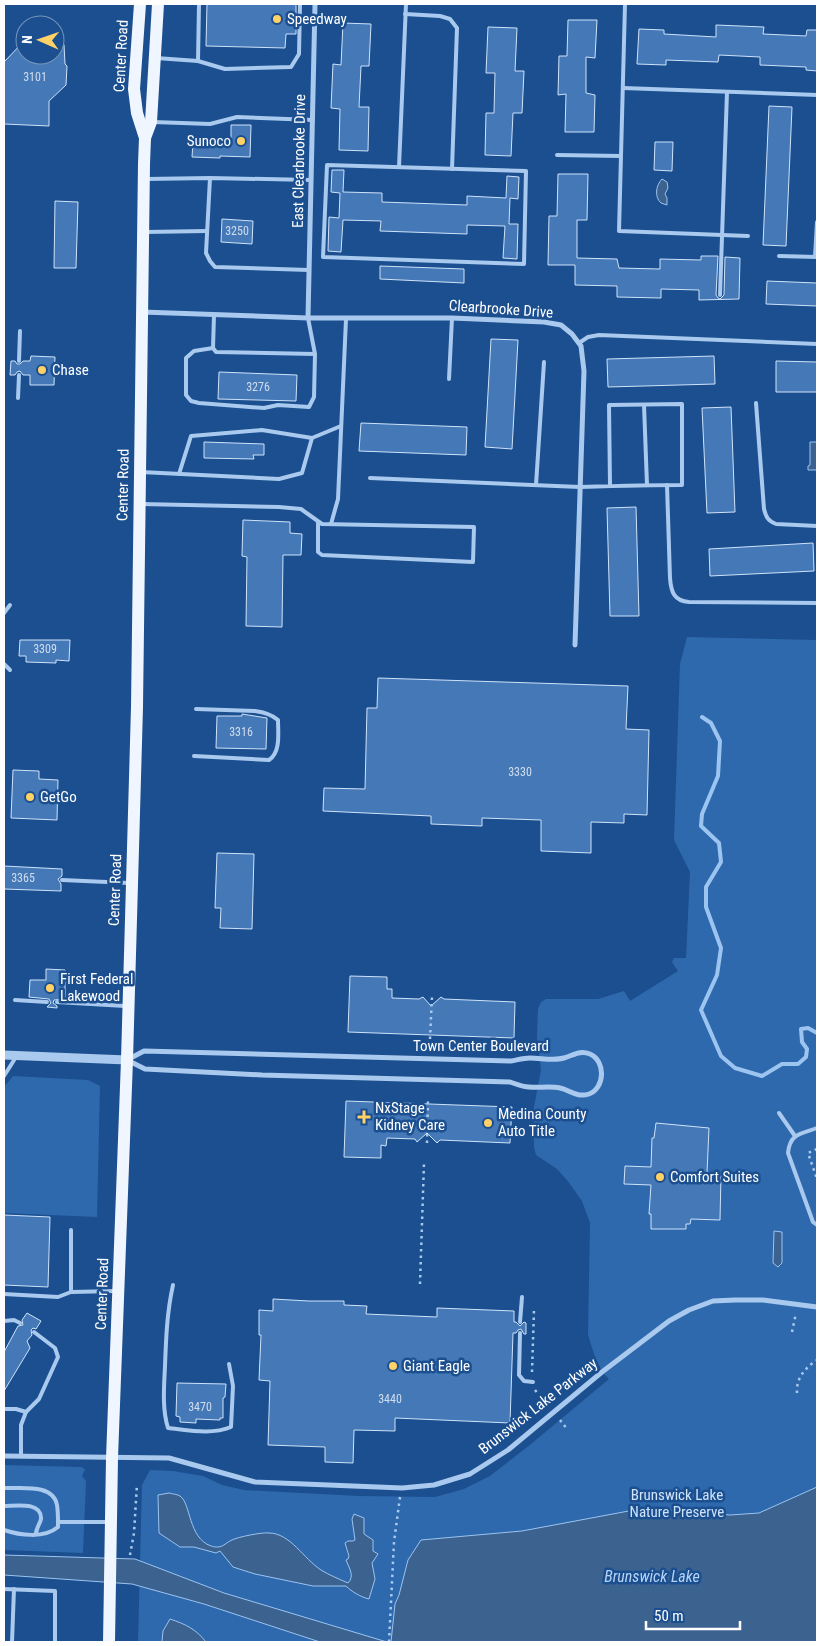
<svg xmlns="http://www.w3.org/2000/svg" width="821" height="1646" viewBox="0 0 821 1646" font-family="'Roboto Condensed',sans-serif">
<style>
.green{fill:#2e69ad}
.water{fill:#3c6290;stroke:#9cc4f0}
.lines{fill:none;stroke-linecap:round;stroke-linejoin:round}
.stream{stroke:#9cc4f0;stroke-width:4}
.building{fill:#4478b7;stroke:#cfe3fa}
.path{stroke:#a9c9ee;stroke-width:2.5;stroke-dasharray:2.5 4;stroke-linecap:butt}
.service{stroke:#a9c9ee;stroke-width:4}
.minor{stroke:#a9c9ee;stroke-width:5}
.tertiary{stroke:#a9c9ee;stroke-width:9}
.primary{stroke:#f0f6ff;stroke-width:12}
.poi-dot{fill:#ffd166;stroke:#1b4f8f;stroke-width:2}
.labels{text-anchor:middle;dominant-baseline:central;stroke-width:5;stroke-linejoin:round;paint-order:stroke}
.number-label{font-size:12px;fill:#d0dded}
.poi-label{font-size:15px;fill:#fff;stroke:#1b4f8f;text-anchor:start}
.street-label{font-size:15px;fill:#fff;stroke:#1b4f8f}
.park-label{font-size:15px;fill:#cfe3fa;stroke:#1b4f8f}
.water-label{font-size:16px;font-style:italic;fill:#b5d3f5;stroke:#1b4f8f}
</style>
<rect width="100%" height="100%" fill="#1b4f8f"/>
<g class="green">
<path d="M687,637l130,3v1002h-679l4,-157 8,-15 23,1 30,5 19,9 22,5 115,6 76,1 29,-8 26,-13 41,-32 78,-65 -7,-7 -8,-18 -6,-19 2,-112 -8,-22 -15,-21 -10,-11 -21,-14 -2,-8v-40l7,-37 -4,-32 1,-29 3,-7 5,-3h52l26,-8 6,10 48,-30 -6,-9 2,-4h12l4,-86 -16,-32 6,-176z"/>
<path d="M13,1076l75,4 12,6 -3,131 -93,-4v-126z"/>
<path d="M4,1465l77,2 4,2 -3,7 4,5 -3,72 -79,-3z"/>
</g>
<g class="water">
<path d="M662,179l5,3 1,6 -3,6 2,4v7l-6,-2c-7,-6 -5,-18 1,-24z"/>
<path d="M810,442h7v28h-9v-4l2,-1z"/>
<path d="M774,1231l8,1v31l-4,4 -5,-4z"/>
<path d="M817,1487v155h-426l4,-38 4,-9 9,-35 13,-20 101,-9 112,-21h35l61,5 29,-2z"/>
<path d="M169,1493c3,1 8,1 11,3 11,7 8,42 31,50 2,1 5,1 7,1 5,0 9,-5 14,-7 6,-3 30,-8 37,-7 21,0 35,26 52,37 8,5 18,9 27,13 7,-7 1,-15 -2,-23l2,-1 1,-3 -4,-13 3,-2h5l2,-1 -3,-21 2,-5 10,4v16l9,6v11l5,3 -6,9 3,16 -6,20c-8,-2 -17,-7 -23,-13h-33l-58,-12 -22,-7 -13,-16 -4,2 -22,-6h-14l-21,-14 -1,-38z"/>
<path d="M4,1555l131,4 89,34 163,49h-67l-116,-38 -72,-20 -128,-9z"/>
<path d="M170,1619c15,5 26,10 36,23h-44l1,-11z"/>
</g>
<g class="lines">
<path class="stream" d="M702,717l9,6 9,18 -2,35 -16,38 -1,12 18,17 2,19 -15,25v20l15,41 -4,27 -16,35 20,46 14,12 27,8 20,-12h16l8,-7 1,-8 -5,-7 -1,-13 7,-1 9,5"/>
</g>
<g class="building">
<path d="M207,4h89v30h-10l-1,14 -79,-2z"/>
<path d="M568,20h29l-2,38 -9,-1v36l9,2 -1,37h-29l1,-38 -8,1 1,-39h8z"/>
<path d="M343,23l28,1 -2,42h-8l-2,41h10l-1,44 -29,-1 1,-41 -9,-1 2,-44 8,1z"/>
<path d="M716,25l48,2 -1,7 43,2 1,-6h10v41l-11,-1v-3l-46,-2v-8l-41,-2 -1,7 -52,-2v5l-29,-1 2,-35 25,1v4l52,3z"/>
<path d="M55,27l9,18 1,19 2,2 -1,19 -17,16v25l-45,-2v-62l21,-22v15h30z"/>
<path d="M488,27l29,1 -2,43h9l-2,42h-9l-2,43 -26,-1 1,-42h8l1,-40h-9z"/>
<path d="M769,106l23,1 -6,139 -23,-1z"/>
<path d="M231,125h20l-1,32 -30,-1v2l-28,-1 1,-16 38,2z"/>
<path d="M655,142h18l-1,29 -18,-1z"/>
<path d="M332,170h12l-1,22 39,1v9l85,3v-9l39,2 1,-22 12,1 -1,22 -8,-1 -1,26h9l-1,35 -14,-1 2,-32 -38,-1v9l-87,-3 1,-10 -38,-1 -2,32 -13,-1 1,-34 10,1 1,-25 -9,-1z"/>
<path d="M558,174h30l-1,46h-10v38l40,1 2,9 41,1v-10l41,1v-4h17l-2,39 2,3 2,1 4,-4 1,-38 15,1 -1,41 -40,1v-10l-38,-1v9l-44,-1v-11l-42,-1v-20h-27l1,-49h8z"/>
<path d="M55,201l23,1 -2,66h-22z"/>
<path d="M222,219l31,2 -1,23 -31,-2z"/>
<path d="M380,266l84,3v14l-84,-4z"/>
<path d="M767,281l50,2v23l-51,-2z"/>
<path d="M491,339l27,1 -6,109 -27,-2z"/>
<path d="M31,356l24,1 -1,28h-24v-10h-7l-3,-4 -3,1 -2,3h-5l1,-14h4l2,3h3l3,-3h7z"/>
<path d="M714,356l1,28 -107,3 -1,-28z"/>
<path d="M776,361l41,1v30h-41z"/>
<path d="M219,372l78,3 -1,26 -78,-2z"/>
<path d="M731,407l4,105 -28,1 -5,-105z"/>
<path d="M361,423l106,4 -1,28 -107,-4z"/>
<path d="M204,442l60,2v11h-11l1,4 -50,-1z"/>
<path d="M636,507l3,109h-29l-3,-108z"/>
<path d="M243,520l47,2v11l12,1 -1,21h-18l-1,72 -36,-1 1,-69 -5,-1z"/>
<path d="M813,543l1,28 -104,5 -1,-27z"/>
<path d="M20,640h50l-1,21 -13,-1v3l-30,-1v-6h-7z"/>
<path d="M378,678l250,8 -2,43 23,1 -2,85 -23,-1v9l-33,-1v31l-50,-2v-31l-59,-2v8l-51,-2v-8l-108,-5 1,-23 41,1 2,-81h10z"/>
<path d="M242,714l25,4 -1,31 -50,-1 1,-32h25z"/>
<path d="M13,770l26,1v8l19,1 -1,40 -46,-2z"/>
<path d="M217,853l37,1 -2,75 -32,-1 1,-20h-6z"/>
<path d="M4,866l58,3v7l-4,3 3,5v7l-57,-2z"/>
<path d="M46,969l19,1v29l-11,1 -1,3 4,3v2l-10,-1 4,-4 -2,-4 -20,-2 1,-17h16z"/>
<path d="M350,976l37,1v12h5v9l27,1 4,-2 8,9 10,-9 3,2 71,3 -1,36 -166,-6z"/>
<path d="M346,1101l166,6 -2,36 -70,-3 -3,3 -10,-10 -10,9 -2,-3 -28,-1 -1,8 -5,-1v13l-37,-1z"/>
<path d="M656,1123l53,5 -2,45 14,1 -1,46 -29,-1 -1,5h-4v5h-35v-15h-2l2,-29 -27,-1 1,-18 26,1 1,-29h2z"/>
<path d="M4,1215l46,2 -2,70 -44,-2z"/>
<path d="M273,1299l36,2h35v4l23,1 -1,8 71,3v-9l77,3v11h2l4,4 4,-4 2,1v11h-2l-3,-5 -3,1 -2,3h-3l-3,90 -115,-5v13l-41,-1 -1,33 -28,-1v-15l-57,-2 2,-64 -11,-1 2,-45h-2v-25l14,1z"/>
<path d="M27,1313l14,8 -5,8 -3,-1 -2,2 1,5 -5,6 3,7 -26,43v-39l14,-26 5,-1 -1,-5z"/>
<path d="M177,1383l49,1 -1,13 -2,1v20h-3v2l-24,-1v4l-16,-1v-5l-4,-1z"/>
</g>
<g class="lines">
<g class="path">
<path d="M430,1039l2,-43"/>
<path d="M427,1143l1,-43"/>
<path d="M817,1149l-9,4 9,26"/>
<path d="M420,1284l4,-121"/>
<path d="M792,1332l4,-19"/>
<path d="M532,1372l2,-62"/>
<path d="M535,1390l13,16"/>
<path d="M797,1393c-1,-15 8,-25 20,-33"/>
<path d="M560,1420l7,9"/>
<path d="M130,1555l4,-22 3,-49"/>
<path d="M389,1642l5,-100 6,-45"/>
</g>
<g class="service">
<path d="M625,4l-6,227 129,5"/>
<path d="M405,14l35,2 10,3 7,9 -5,141"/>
<path d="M156,58l42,3 27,8 66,-2 8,-13 1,-50"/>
<path d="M198,61l1,-57"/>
<path d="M623,88l194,7"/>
<path d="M153,122l57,2 27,-7 76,3"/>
<path d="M557,155l64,1"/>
<path d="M327,165l199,6 -2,93 -201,-7z"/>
<path d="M399,167l7,-163"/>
<path d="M210,178l-4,75 4,8 5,6 94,3"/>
<path d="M146,179l64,-1 101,2"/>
<path d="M145,232l62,-1"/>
<path d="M779,256l38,1"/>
<path d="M815,257l2,-35"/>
<path d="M720,295l7,-203"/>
<path d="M308,318l7,36 -99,-2 -3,-4 -19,3 -8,7v37l5,6 8,2 65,5 14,-3 31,2 5,-10 1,-43"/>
<path d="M579,343l9,-6 11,-2 218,9"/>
<path d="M213,348l1,-33"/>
<path d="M19,361l1,-30"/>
<path d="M449,379l3,-61"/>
<path d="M18,398l1,-23"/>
<path d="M756,403l8,106c2,8 4,12 12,15l41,2"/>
<path d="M644,405l3,80"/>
<path d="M141,472l138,7 23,-6 10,-35"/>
<path d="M179,474l12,-38 71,-6 50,8 29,-12"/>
<path d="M370,478l210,9c34,-1 68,-2 102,-2v-81l-73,1 1,81"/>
<path d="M536,485l8,-123"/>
<path d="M667,485l3,93c1,14 4,23 19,24l128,1"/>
<path d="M141,504l138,3 22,2 21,15 152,3 -1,35 -151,-7 -4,-3v-31"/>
<path d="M331,524l7,-25 8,-180"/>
<path d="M4,613l6,-8"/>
<path d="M4,664l6,6"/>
<path d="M194,756l75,4c12,-8 9,-27 9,-40 -7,-6 -15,-8 -23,-9l-59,-2"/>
<path d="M62,880l67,3"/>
<path d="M15,1000l32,2"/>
<path d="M57,1002l68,4"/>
<path d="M4,1076l12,-19"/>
<path d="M779,1113l16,23"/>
<path d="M817,1128c-16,6 -27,5 -29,25l25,69 4,3"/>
<path d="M71,1230v62l45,-1"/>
<path d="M173,1285c-6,27 -7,53 -8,81 -1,21 -3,43 3,62 20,2 44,7 63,-1l2,-41 -4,-22"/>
<path d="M4,1294l54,3 13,-5"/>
<path d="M4,1321l10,-1 6,3"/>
<path d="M520,1322l2,-25"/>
<path d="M520,1333l-1,42 5,6 9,1"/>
<path d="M4,1409h12l10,3"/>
<path d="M21,1456v-31l5,-13 13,-13 19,-42 -3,-9 -21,-16"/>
<path d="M4,1488c16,1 49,-5 53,17 1,6 1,11 1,17"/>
<path d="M4,1506c11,0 38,-5 37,13 -1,5 -5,9 -5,15"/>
<path d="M4,1530c15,5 40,9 54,-3v-5h51"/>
<path d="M4,1589l51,2v51"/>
<path d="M12,1642l2,-53"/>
</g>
<g class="minor">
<path d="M142,312l166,6h144l92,4 17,3 11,9 9,12 3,25 -9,274"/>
<path d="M308,318l7,-314"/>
<path d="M144,1051l367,10c6,-1 13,-3 19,-3 11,0 24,3 34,0 10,-3 16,-8 26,-4 16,7 15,34 -1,40 -12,4 -19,-4 -29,-6 -10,-2 -21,0 -31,-1 -6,0 -13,-3 -19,-5l-248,-7 -117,-6 -18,-9z"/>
<path d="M4,1456l165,2 86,24 147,6 32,-3 36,-11 38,-24 94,-78 67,-51 20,-11 24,-9 22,-1h28l54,7"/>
</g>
<path class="tertiary" d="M4,1055l123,5"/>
<g class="primary">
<path d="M140,4l-6,85 3,24 8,25"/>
<path d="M109,1642l3,-184 15,-398 10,-353 7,-543 1,-26 6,-16 7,-118"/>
</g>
</g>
<g class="poi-dot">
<circle cx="277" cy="19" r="5"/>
<circle cx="241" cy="141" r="5"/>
<circle cx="42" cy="370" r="5"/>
<circle cx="30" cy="797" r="5"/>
<circle cx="50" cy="988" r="5"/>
<path d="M361.5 1109.5h5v5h5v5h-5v5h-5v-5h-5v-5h5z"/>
<circle cx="488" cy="1123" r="5"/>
<circle cx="660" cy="1177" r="5"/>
<circle cx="393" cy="1366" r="5"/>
</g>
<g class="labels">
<g class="number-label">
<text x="35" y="77">3101</text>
<text x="237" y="231">3250</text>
<text x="258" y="387">3276</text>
<text x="45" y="649">3309</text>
<text x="241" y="732">3316</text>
<text x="520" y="772">3330</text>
<text x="23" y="878">3365</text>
<text x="390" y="1399">3440</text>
<text x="200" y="1407">3470</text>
</g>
<g class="poi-label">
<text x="287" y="19">Speedway</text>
<text x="231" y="141" text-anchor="end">Sunoco</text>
<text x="52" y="370">Chase</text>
<text x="40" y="797">GetGo</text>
<text x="60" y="979">First Federal<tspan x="60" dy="17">Lakewood</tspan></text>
<text x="375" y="1108">NxStage<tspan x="375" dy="17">Kidney Care</tspan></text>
<text x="498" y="1114">Medina County<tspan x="498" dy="17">Auto Title</tspan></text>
<text x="670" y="1177">Comfort Suites</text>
<text x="403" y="1366">Giant Eagle</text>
</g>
<g class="street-label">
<text transform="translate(121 56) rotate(-87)">Center Road</text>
<text transform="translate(299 161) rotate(-89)">East Clearbrooke Drive</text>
<text transform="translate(501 309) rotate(4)">Clearbrooke Drive</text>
<text transform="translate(123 485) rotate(-89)">Center Road</text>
<text transform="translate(115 890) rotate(-88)">Center Road</text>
<text x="481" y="1046">Town Center Boulevard</text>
<text transform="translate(102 1294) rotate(-88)">Center Road</text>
<text transform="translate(538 1406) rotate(-38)">Brunswick Lake Parkway</text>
</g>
<g class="park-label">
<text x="677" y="1495">Brunswick Lake<tspan x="677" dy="17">Nature Preserve</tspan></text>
</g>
<g class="water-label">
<text x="652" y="1576">Brunswick Lake</text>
</g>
</g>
<rect width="821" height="1646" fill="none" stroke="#ffffff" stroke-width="10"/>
<g transform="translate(40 40) rotate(272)"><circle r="24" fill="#1b4f8f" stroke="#7695bc"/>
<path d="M0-4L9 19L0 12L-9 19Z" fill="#ffd166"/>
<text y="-8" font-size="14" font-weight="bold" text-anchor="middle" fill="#ffffff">N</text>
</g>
<path d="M646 1621v8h94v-8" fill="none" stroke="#ffffff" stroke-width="2.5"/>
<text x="654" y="1621" font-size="15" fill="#ffffff" stroke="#1b4f8f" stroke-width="4" paint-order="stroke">50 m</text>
</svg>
